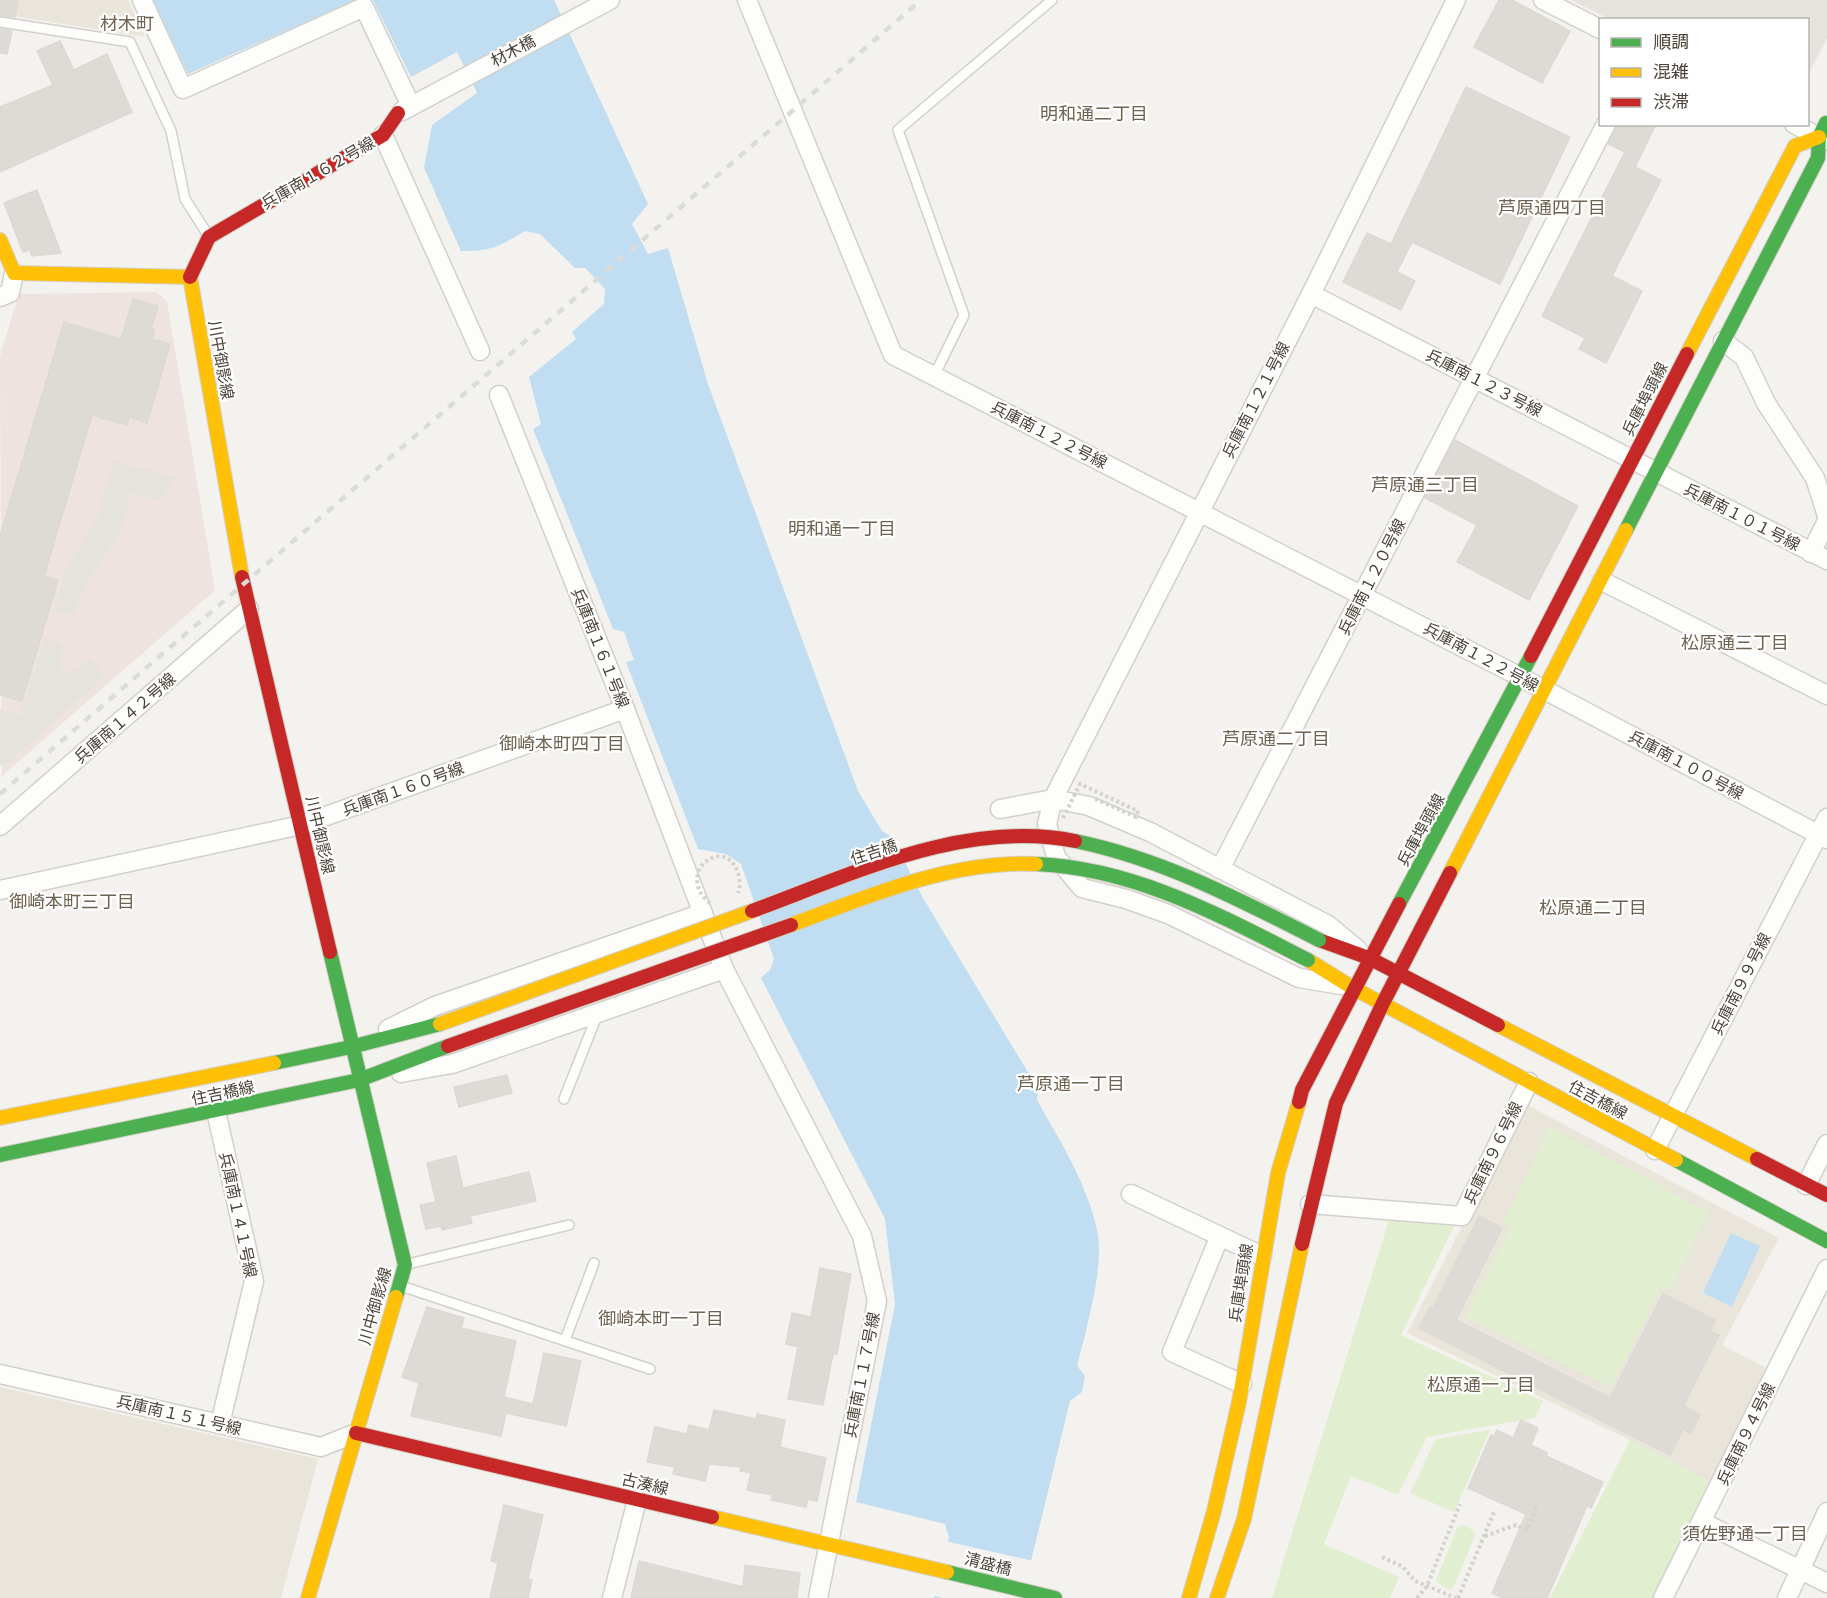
<svg xmlns="http://www.w3.org/2000/svg" width="1827" height="1598" viewBox="0 0 1827 1598" font-family="'Fira Sans Condensed','Noto Sans JP',sans-serif">
<style>
.industrial{fill:#e6e2de}
.education{fill:#eae5da}
.medical{fill:#eee3df}
.green{fill:#e1eecf}
.parking{fill:#e6e3df}
.water{fill:#c0ddf1}
.pier{fill:#f4f2ee}
.building{fill:#dedbd6;stroke:#dcd9d4;stroke-width:1.5}
.lines{fill:none;stroke-linecap:round;stroke-linejoin:round}
.lane-casing{stroke:#d2d0cb;stroke-width:12}
.street-casing{stroke:#d2d0cb;stroke-width:21}
.fast-casing{stroke:#d3cfc5;stroke-width:16}
.slow-casing{stroke:#d3cfc5;stroke-width:16}
.jam-casing{stroke:#d3cfc5;stroke-width:16}
.path{stroke:#d3d2cc;stroke-width:4;stroke-dasharray:3 3;stroke-linecap:butt}
.lane{stroke:#fdfdfc;stroke-width:9}
.street{stroke:#fdfdfc;stroke-width:18}
.fast{stroke:#4caf50;stroke-width:14}
.slow{stroke:#ffc107;stroke-width:14}
.jam{stroke:#c62828;stroke-width:14}
.rail{stroke:#dbdbda;stroke-width:4.5;stroke-dasharray:8 8;stroke-linecap:butt}
.fast-bridge-casing{stroke:#d3cfc5;stroke-width:16;stroke-linecap:butt}
.slow-bridge-casing{stroke:#d3cfc5;stroke-width:16;stroke-linecap:butt}
.jam-bridge-casing{stroke:#d3cfc5;stroke-width:16;stroke-linecap:butt}
.path-bridge{stroke:#d3d2cc;stroke-width:4;stroke-dasharray:3 3;stroke-linecap:butt}
.fast-bridge{stroke:#4caf50;stroke-width:14}
.slow-bridge{stroke:#ffc107;stroke-width:14}
.jam-bridge{stroke:#c62828;stroke-width:14}
.labels{text-anchor:middle;dominant-baseline:central;stroke-width:4.5;stroke-linejoin:round;paint-order:stroke}
.street-label{font-size:16px;fill:#4b4439;stroke:#fff}
.neighbourhood-label{font-size:18px;fill:#6e6250;stroke:#fff}
</style>
<rect width="100%" height="100%" fill="#f4f2ee"/>
<path class="industrial" d="M1571,0h256v38l-19,37v-55l-199,-1z"/>
<g class="education">
<path d="M0,0h128l17,37 -145,-23z"/>
<path d="M1525,1104l254,134 -57,107 46,24 -55,114 -83,-43 -223,-107z"/>
<path d="M0,1387l318,72 -37,139h-281z"/>
</g>
<path class="medical" d="M156,292l11,9 48,289 -213,186 -2,-420 19,-62z"/>
<g class="green">
<path d="M1549,1127l160,85 -39,79 -9,-4 -50,100 -146,-70 46,-90 -8,-4z"/>
<path d="M1389,1220l65,6 -53,109 142,66 -8,17 -108,19 -29,58 -47,-19 -27,68 75,33 -9,21h-118z"/>
<path d="M1490,1430l-36,82 -44,-19 26,-54z"/>
<path d="M1630,1440l83,43 -61,115h-102z"/>
<path d="M1465,1525l11,8 -23,55 -4,2 -13,-9 22,-55z"/>
</g>
<g class="parking">
<path d="M115,461l60,17 -15,22 -29,-7 -11,40 -31,46 -16,35 -20,-2 11,-39 33,-55z"/>
<path d="M45,638l17,5 -2,25 9,5 22,-15 13,19 -101,90 -3,-3v-55l20,7z"/>
</g>
<g class="water">
<path d="M153,0h202l-167,74z"/>
<path d="M373,0h181l94,204 -16,20 16,30 20,-6 40,136 150,407 24,40 10,6 31,61 115,191 -1,11c23,41 50,83 60,130 8,36 -11,100 -20,136l8,10 -3,16 -12,9 -48,197h-88l15,-61 -4,-13 -89,-22 39,-198 -10,-85 -124,-241 9,-8 4,-11 -33,-95 -15,-10 -28,-5 -72,-187 8,-2 -10,-28 -11,-3 -80,-200 8,-5 -12,-47 47,-38 -4,-7 32,-28 1,-15 -20,-21h-10l-35,-34 -15,-3c-25,15 -34,21 -64,20l-37,-83 8,-43 45,-32 -20,-41 -46,25z"/>
<path d="M1731,1233l29,13 -28,61 -29,-14z"/>
</g>
<path class="pier" d="M945,1541l89,20 -9,37h-83l-11,-3z"/>
<g class="building">
<path d="M0,0h18l-3,17 -15,-2z"/>
<path d="M1499,0h13l58,31 -28,52 -68,-36z"/>
<path d="M0,29l12,2 -5,23 -7,-1z"/>
<path d="M60,41l14,29 33,-16 25,58 -132,60v-65l53,-22 -16,-34z"/>
<path d="M1466,87l104,50 -70,147 -88,-42 -15,30 18,9 -14,29 -58,-28 24,-49 24,11z"/>
<path d="M1617,124h39l-21,43 26,13 -49,96 30,15 -36,72 -27,-14 6,-11 -43,-22 83,-164 -17,-8z"/>
<path d="M37,190l24,63 -29,3 -2,-6 -7,2 -19,-49z"/>
<path d="M133,299l25,7 -7,22 4,2 -3,9 18,5 -23,79 -18,-6 -2,8 -35,-10 -48,161 14,4 -36,121 -22,-6v-159l64,-214 57,17z"/>
<path d="M1455,440l123,66 -49,94 -72,-38 20,-37 -52,-27z"/>
<path d="M507,1075l5,18 -53,14 -5,-20z"/>
<path d="M456,1156l7,32 66,-16 7,29 -66,15 2,7 -30,7 -1,-4 -15,3 -6,-24 16,-3 -9,-39z"/>
<path d="M1479,1216l23,12 -46,92 154,78 53,-104 52,26 -5,11 9,4 -36,71 17,9 -9,18 -8,-4 -13,26 -251,-127 11,-21 3,1z"/>
<path d="M820,1268l31,6 -14,80h-4l-10,51 -35,-6 10,-52 -12,-3 6,-31 19,4z"/>
<path d="M427,1307l37,11 -3,10 55,13 -12,56 29,7 11,-51 37,8 -15,65 -60,-13 -5,23 -90,-20 8,-33 -17,-6z"/>
<path d="M714,1410l42,9 1,-5 28,6 -5,27 46,11 -9,43 -9,-2 -2,8 -35,-7 1,-5 -25,-5 4,-17 -11,-2 1,-4 -32,-3 -4,17 -32,-7 2,-7 -28,-5 8,-35 32,7 2,-9 20,5z"/>
<path d="M1521,1420l17,8 -7,17 16,8 -1,3 57,26 -12,26 -4,-2 -40,92h-44l-11,-5 34,-79 -58,-26 23,-53 3,1 3,-6 16,8z"/>
<path d="M504,1505l39,10 -15,64 4,1 -4,18h-38l8,-35 -7,-2z"/>
<path d="M639,1561l104,26 2,-22 55,8 -3,25h-166z"/>
</g>
<g class="lines">
<defs>
<g id="lane">
<path d="M0,22l130,20 41,89 14,68 23,36"/>
<path d="M934,376l30,-61 -66,-185 154,-130"/>
<path d="M564,1099l34,-86"/>
<path d="M408,1264l161,-39"/>
<path d="M401,1286l249,83"/>
<path d="M565,1340l29,-77"/>
</g>
<g id="street">
<path d="M142,0l41,89 181,-82 47,99"/>
<path d="M747,0l146,355 612,314 322,170"/>
<path d="M1543,0l57,29"/>
<path d="M402,111l208,-111"/>
<path d="M1794,124l31,16"/>
<path d="M383,135l97,216"/>
<path d="M1311,294l516,266"/>
<path d="M0,297l10,-4 4,-20"/>
<path d="M1723,341l21,16 22,46 49,75 12,38"/>
<path d="M499,395l126,314 99,260 138,267 15,65 -59,297"/>
<path d="M1811,553l16,-32"/>
<path d="M1602,581l225,114"/>
<path d="M1000,809l53,-10 36,7 61,26 178,93 30,25"/>
<path d="M0,826l249,-217"/>
<path d="M1220,869l386,-745"/>
<path d="M0,890l301,-65 324,-116"/>
<path d="M1341,985l-42,-7 -131,-64 -42,-15 -44,-11 -26,-31 -9,-33 6,-25 258,-505 145,-294"/>
<path d="M388,1029l47,-23 268,-93"/>
<path d="M401,1073l51,-9 272,-95"/>
<path d="M216,1111l38,170 -34,143"/>
<path d="M1655,1150l172,-332"/>
<path d="M1806,1185l21,-41"/>
<path d="M1131,1194l131,62"/>
<path d="M1310,1204l152,12 67,-134"/>
<path d="M1219,1238l-47,114 70,32"/>
<path d="M0,1374l321,73 35,-14"/>
<path d="M1702,1522l125,61"/>
<path d="M612,1598l25,-98"/>
<path d="M1663,1598l164,-329"/>
<path d="M1787,1598l40,-86"/>
</g>
<g id="fast">
<path d="M1626,530l192,-372 1,-21 7,-14"/>
<path d="M1399,904l132,-248"/>
<path d="M330,952l75,313 -9,32"/>
<path d="M274,1063l77,-16 89,-23"/>
<path d="M0,1155l359,-75 89,-34"/>
<path d="M1676,1160l151,81"/>
<path d="M947,1572l108,26"/>
</g>
<g id="slow">
<path d="M0,240l14,33 176,4"/>
<path d="M190,277l52,300"/>
<path d="M1687,354l108,-208 24,-9"/>
<path d="M1450,873l176,-343"/>
<path d="M1308,960l45,28 323,172"/>
<path d="M1498,1025l259,134"/>
<path d="M0,1118l274,-55"/>
<path d="M712,1517l235,55"/>
<path d="M308,1598l88,-301"/>
<path d="M1189,1598l25,-87 25,-109 39,-229 21,-71"/>
<path d="M1217,1598l27,-79 58,-275"/>
</g>
<g id="jam">
<path d="M190,277l19,-40 174,-102 15,-22"/>
<path d="M242,577l88,375"/>
<path d="M1531,656l156,-302"/>
<path d="M1319,940l50,18 129,67"/>
<path d="M1299,1102l3,-12 97,-186"/>
<path d="M1757,1159l70,36"/>
<path d="M1302,1244l34,-141 47,-100 67,-130"/>
<path d="M356,1433l356,84"/>
</g>
</defs>
<use href="#lane" class="lane-casing"/>
<use href="#street" class="street-casing"/>
<use href="#fast" class="fast-casing"/>
<use href="#slow" class="slow-casing"/>
<use href="#jam" class="jam-casing"/>
<g class="path">
<path d="M1485,1536l31,-11 11,5 10,-24"/>
<path d="M1382,1557l21,10 12,14 41,17"/>
<path d="M1417,1598l10,-12 33,-82"/>
<path d="M1458,1598l36,-86"/>
</g>
<use href="#lane" class="lane"/>
<use href="#street" class="street"/>
<use href="#fast" class="fast"/>
<use href="#slow" class="slow"/>
<use href="#jam" class="jam"/>
<path class="rail" d="M0,794l921,-794"/>
<defs>
<g id="fast-bridge">
<path d="M1075,841c88,18 165,59 244,99"/>
<path d="M1036,864c99,4 185,52 272,96"/>
</g>
<g id="slow-bridge">
<path d="M791,925c77,-29 161,-65 245,-61"/>
<path d="M440,1024l312,-113"/>
</g>
<g id="jam-bridge">
<path d="M752,911c101,-37 213,-92 323,-70"/>
<path d="M448,1046l343,-121"/>
</g>
</defs>
<use href="#fast-bridge" class="fast-bridge-casing"/>
<use href="#slow-bridge" class="slow-bridge-casing"/>
<use href="#jam-bridge" class="jam-bridge-casing"/>
<g class="path-bridge">
<path d="M1063,818l17,-34 58,27 -2,6 -43,-19"/>
<path d="M710,903c-16,-11 -19,-36 2,-45 21,-9 32,20 26,35"/>
</g>
<use href="#fast-bridge" class="fast-bridge"/>
<use href="#slow-bridge" class="slow-bridge"/>
<use href="#jam-bridge" class="jam-bridge"/>
</g>
<g class="labels">
<g class="street-label">
<text transform="translate(513 51) rotate(-28)">材木橋</text>
<text transform="translate(318 173) rotate(-30)">兵庫南１６２号線</text>
<text transform="translate(221 360) rotate(80)">川中御影線</text>
<text transform="translate(1484 383) rotate(27)">兵庫南１２３号線</text>
<text transform="translate(1645 399) rotate(-63)">兵庫埠頭線</text>
<text transform="translate(1256 400) rotate(-63)">兵庫南１２１号線</text>
<text transform="translate(1049 435) rotate(27)">兵庫南１２２号線</text>
<text transform="translate(1742 517) rotate(27)">兵庫南１０１号線</text>
<text transform="translate(1372 577) rotate(-63)">兵庫南１２０号線</text>
<text transform="translate(600 648) rotate(68)">兵庫南１６１号線</text>
<text transform="translate(1481 657) rotate(28)">兵庫南１２２号線</text>
<text transform="translate(125 718) rotate(-41)">兵庫南１４２号線</text>
<text transform="translate(1686 765) rotate(28)">兵庫南１００号線</text>
<text transform="translate(403 789) rotate(-20)">兵庫南１６０号線</text>
<text transform="translate(1421 830) rotate(-61)">兵庫埠頭線</text>
<text transform="translate(320 835) rotate(77)">川中御影線</text>
<text transform="translate(874 852) rotate(-18)">住吉橋</text>
<text transform="translate(1741 984) rotate(-63)">兵庫南９９号線</text>
<text transform="translate(223 1093) rotate(-12)">住吉橋線</text>
<text transform="translate(1598 1100) rotate(28)">住吉橋線</text>
<text transform="translate(1493 1153) rotate(-64)">兵庫南９６号線</text>
<text transform="translate(238 1215) rotate(78)">兵庫南１４１号線</text>
<text transform="translate(1241 1283) rotate(-81)">兵庫埠頭線</text>
<text transform="translate(375 1306) rotate(-74)">川中御影線</text>
<text transform="translate(862 1375) rotate(-79)">兵庫南１１７号線</text>
<text transform="translate(179 1415) rotate(13)">兵庫南１５１号線</text>
<text transform="translate(1746 1434) rotate(-64)">兵庫南９４号線</text>
<text transform="translate(645 1484) rotate(13)">古湊線</text>
<text transform="translate(988 1564) rotate(14)">清盛橋</text>
</g>
<g class="neighbourhood-label">
<text x="127" y="24">材木町</text>
<text x="1094" y="114">明和通二丁目</text>
<text x="1552" y="208">芦原通四丁目</text>
<text x="1425" y="485">芦原通三丁目</text>
<text x="842" y="529">明和通一丁目</text>
<text x="1735" y="643">松原通三丁目</text>
<text x="1276" y="739">芦原通二丁目</text>
<text x="562" y="744">御崎本町四丁目</text>
<text x="72" y="902">御崎本町三丁目</text>
<text x="1593" y="908">松原通二丁目</text>
<text x="1071" y="1084">芦原通一丁目</text>
<text x="661" y="1319">御崎本町一丁目</text>
<text x="1481" y="1385">松原通一丁目</text>
<text x="1745" y="1534">須佐野通一丁目</text>
</g>
</g>
<rect x="1599" y="18" width="210" height="108" fill="#ffffff" stroke="#b7b4b0" stroke-width="1.5"/>
<rect x="1611" y="38" width="30" height="9" fill="#4caf50" stroke="#b7b4b0" stroke-width="1.5"/>
<text x="1653" y="48" font-size="18" fill="#4b4439">順調</text>
<rect x="1611" y="68" width="30" height="9" fill="#ffc107" stroke="#b7b4b0" stroke-width="1.5"/>
<text x="1653" y="78" font-size="18" fill="#4b4439">混雑</text>
<rect x="1611" y="98" width="30" height="9" fill="#c62828" stroke="#b7b4b0" stroke-width="1.5"/>
<text x="1653" y="108" font-size="18" fill="#4b4439">渋滞</text>
</svg>
